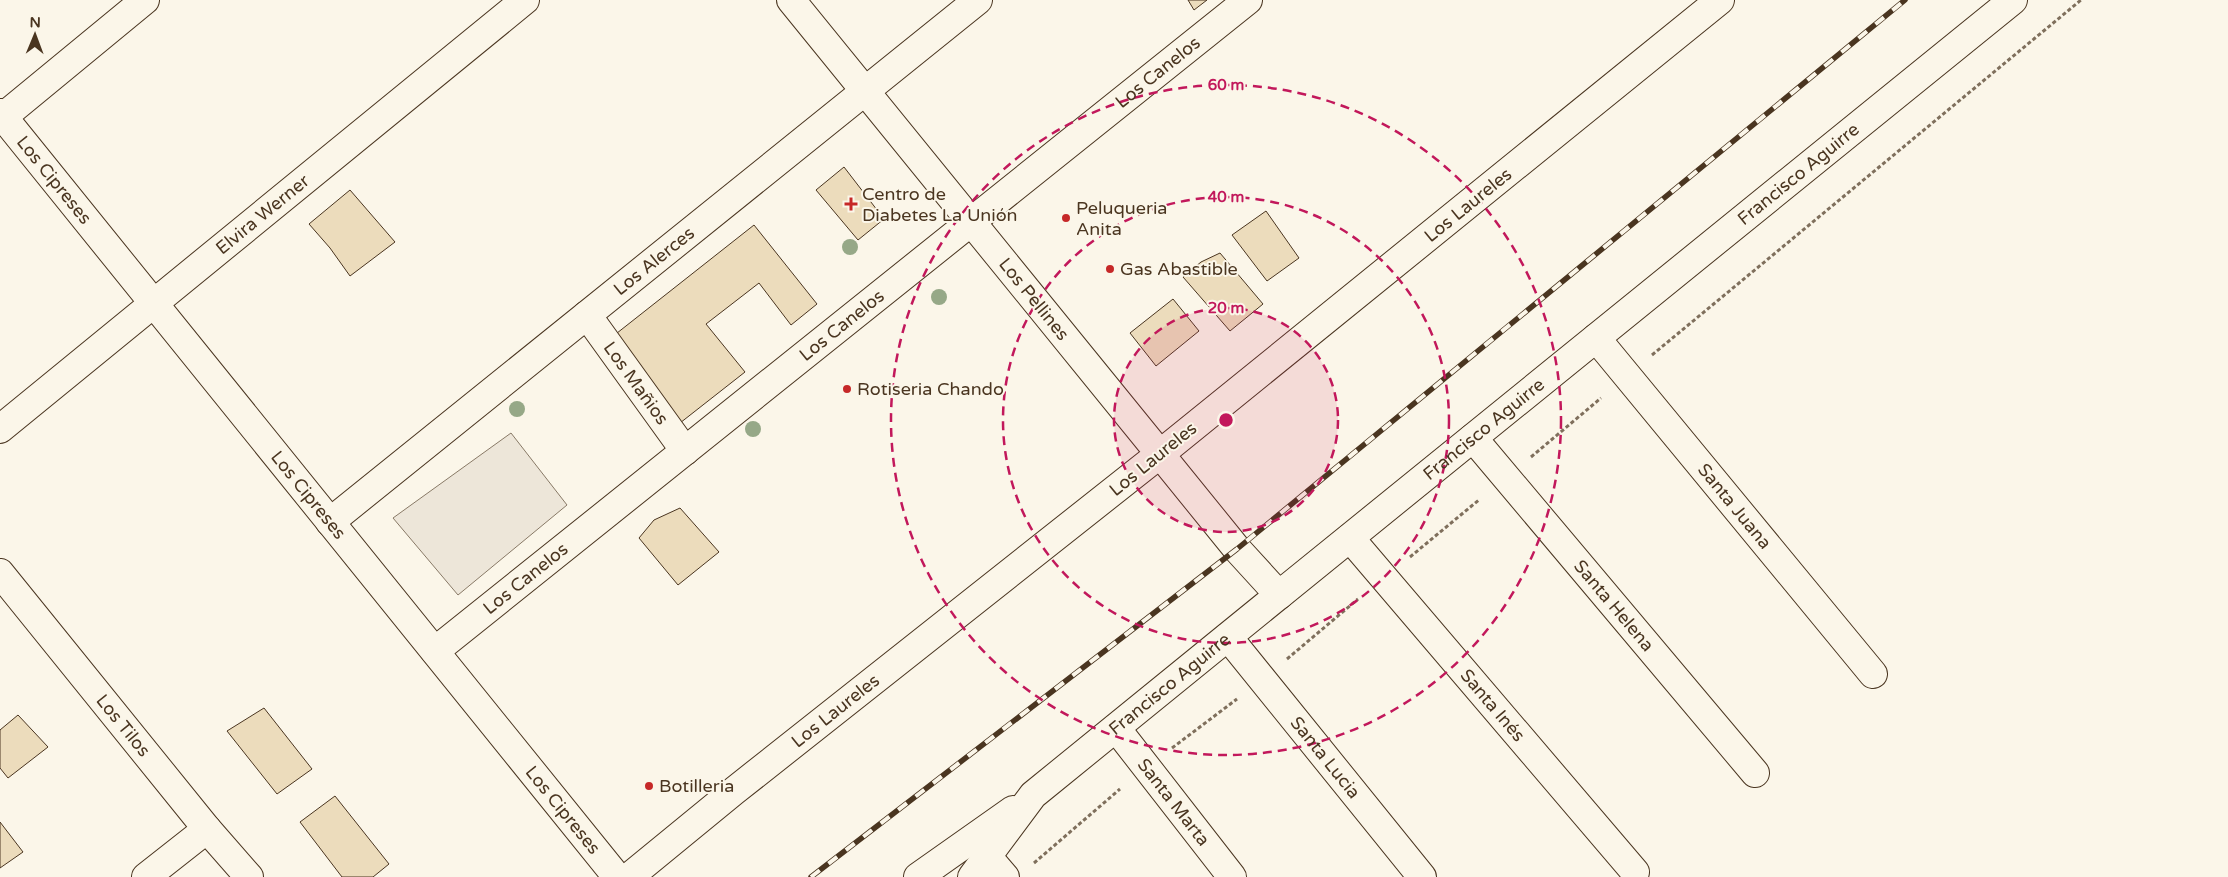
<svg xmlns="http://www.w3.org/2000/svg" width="2228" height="877" viewBox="0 0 2228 877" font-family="'Varela Round',sans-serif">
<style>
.garden{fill:#ede6d9;stroke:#887966}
.building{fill:#ecdcbc;stroke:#4a3520}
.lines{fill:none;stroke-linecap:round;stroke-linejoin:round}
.street-casing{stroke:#4a3520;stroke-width:30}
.secondary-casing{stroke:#4a3520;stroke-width:30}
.path{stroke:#7f6f5c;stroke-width:3;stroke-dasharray:4 2.5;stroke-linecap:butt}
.street{stroke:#fbf6e9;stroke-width:28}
.secondary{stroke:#fbf6e9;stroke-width:28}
.rail-casing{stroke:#4a3520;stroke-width:5.5}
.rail{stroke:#fbf6e9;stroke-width:4;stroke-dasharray:11;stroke-linecap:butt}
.tree{fill:#96a887}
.ring{fill:none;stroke:#c2185b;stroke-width:2.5;stroke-dasharray:9 6}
.poi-dot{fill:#c62828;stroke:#fbf6e9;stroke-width:2}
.labels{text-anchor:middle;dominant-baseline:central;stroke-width:4;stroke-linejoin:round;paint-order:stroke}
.street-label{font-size:18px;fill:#4a3520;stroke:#fbf6e9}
.poi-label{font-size:18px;fill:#4a3520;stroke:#fbf6e9;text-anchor:start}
.centre{fill:#c2185b;stroke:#fbf6e9;stroke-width:2.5}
.ring-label{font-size:15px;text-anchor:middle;font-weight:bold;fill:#c2185b;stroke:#fbf6e9;stroke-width:4;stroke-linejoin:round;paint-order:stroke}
</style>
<rect width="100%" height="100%" fill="#fbf6e9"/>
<path class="garden" d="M511,433l56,72 -109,90 -65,-77z"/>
<g class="building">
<path d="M1188,0h19l-13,10z"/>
<path d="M844,167l40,52 -26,21 -42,-50z"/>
<path d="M350,190l45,52 -45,34 -20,-28 -21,-24z"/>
<path d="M1266,211l33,47 -32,23 -35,-46z"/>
<path d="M754,225l63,79 -26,21 -32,-42 -53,41 39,48 -65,51 -68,-86z"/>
<path d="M1220,253l43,51 -33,27 -47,-54 18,-15z"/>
<path d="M1173,299l26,32 -43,35 -26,-33z"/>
<path d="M680,508l39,44 -41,33 -39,-47 15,-18z"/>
<path d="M264,708l48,61 -35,25 -50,-63z"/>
<path d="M18,715l30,32 -40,31 -8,-10v-38z"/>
<path d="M335,796l54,68 -16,13h-31l-42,-55z"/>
<path d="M0,822l23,30 -23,16z"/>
</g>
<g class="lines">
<defs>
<g id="street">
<path id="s1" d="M0,113l617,764"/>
<path d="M3,117l142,-117"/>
<path id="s2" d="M587,315l98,136"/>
<path id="s3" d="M1596,338l277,336"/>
<path id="s4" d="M0,429l525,-429"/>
<path id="s5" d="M1473,438l282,335"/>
<path id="s6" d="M330,522l648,-522"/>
<path id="s7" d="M1350,538l285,334"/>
<path id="s8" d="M0,573l207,256 42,48"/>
<path id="s9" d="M1228,637l194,240"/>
<path id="s10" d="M435,651l813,-651"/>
<path id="s11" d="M1116,728l116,149"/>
<path d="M987,856l18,21"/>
<path d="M146,877l61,-48"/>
<path id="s12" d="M629,877l105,-86 426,-337 -369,-454"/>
<path d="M918,877l95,-67"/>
<path id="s13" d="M972,877l61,-82 246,-200"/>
</g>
<g id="secondary">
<path id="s14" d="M1720,0l-560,454 77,95 42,46 734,-595"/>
</g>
</defs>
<use href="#street" class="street-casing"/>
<use href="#secondary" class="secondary-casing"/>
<g class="path">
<path d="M1652,355l429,-355"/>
<path d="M1531,457l70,-59"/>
<path d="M1410,557l70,-58"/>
<path d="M1287,659l71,-60"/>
<path d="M1172,748l65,-49"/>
<path d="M1034,863l86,-74"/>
</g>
<use href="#street" class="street"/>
<use href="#secondary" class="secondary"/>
<defs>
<path id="rail" d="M811,877l426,-328 668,-549"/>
</defs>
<use href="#rail" class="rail-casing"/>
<use href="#rail" class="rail"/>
</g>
<g class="tree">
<circle cx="850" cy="247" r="8"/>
<circle cx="939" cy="297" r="8"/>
<circle cx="517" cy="409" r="8"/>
<circle cx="753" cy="429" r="8"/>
</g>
<circle cx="1226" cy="420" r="112" fill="#c2185b" fill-opacity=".12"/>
<g class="ring">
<circle cx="1226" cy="420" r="112"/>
<circle cx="1226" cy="420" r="223"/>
<circle cx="1226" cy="420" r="335"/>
</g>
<g class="poi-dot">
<path d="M848.5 196.5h5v5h5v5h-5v5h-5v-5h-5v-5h5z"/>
<circle cx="1066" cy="218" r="5"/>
<circle cx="1110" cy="269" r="5"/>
<circle cx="847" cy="389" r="5"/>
<circle cx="649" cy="786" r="5"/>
</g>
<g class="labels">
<g class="street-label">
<text stroke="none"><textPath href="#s10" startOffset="926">Los Canelos</textPath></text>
<text stroke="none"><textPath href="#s14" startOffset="1574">Francisco Aguirre</textPath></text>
<text stroke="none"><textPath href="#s1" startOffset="86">Los Cipreses</textPath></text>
<text transform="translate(1468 205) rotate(-39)">Los Laureles</text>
<text stroke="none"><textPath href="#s4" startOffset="339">Elvira Werner</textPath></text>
<text stroke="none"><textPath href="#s6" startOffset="416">Los Alerces</textPath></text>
<text transform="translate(1034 299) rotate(51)">Los Pellines</text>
<text stroke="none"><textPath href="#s10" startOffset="521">Los Canelos</textPath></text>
<text stroke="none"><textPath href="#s2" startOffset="84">Los Mañios</textPath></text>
<text stroke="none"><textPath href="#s14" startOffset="1169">Francisco Aguirre</textPath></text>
<text transform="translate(1153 459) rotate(-39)">Los Laureles</text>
<text stroke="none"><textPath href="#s1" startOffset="491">Los Cipreses</textPath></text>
<text stroke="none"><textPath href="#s3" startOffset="218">Santa Juana</textPath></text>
<text stroke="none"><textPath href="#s10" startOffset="116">Los Canelos</textPath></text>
<text stroke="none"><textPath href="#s5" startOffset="219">Santa Helena</textPath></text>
<text stroke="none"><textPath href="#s13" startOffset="278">Francisco Aguirre</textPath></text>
<text stroke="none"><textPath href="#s7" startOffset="220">Santa Inés</textPath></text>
<text stroke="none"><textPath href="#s12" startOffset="265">Los Laureles</textPath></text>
<text stroke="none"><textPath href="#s8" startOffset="196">Los Tilos</textPath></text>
<text stroke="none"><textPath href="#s9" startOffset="155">Santa Lucia</textPath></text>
<text stroke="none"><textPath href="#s11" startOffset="94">Santa Marta</textPath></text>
<text stroke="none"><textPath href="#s1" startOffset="896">Los Cipreses</textPath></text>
</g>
<g class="poi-label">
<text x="862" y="194">Centro de<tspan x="862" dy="21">Diabetes La Unión</tspan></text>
<text x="1076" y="208">Peluqueria<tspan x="1076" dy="21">Anita</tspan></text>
<text x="1120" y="269">Gas Abastible</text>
<text x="857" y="389">Rotiseria Chando</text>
<text x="659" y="786">Botilleria</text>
</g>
</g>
<circle cx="1226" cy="420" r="8" class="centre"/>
<g class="ring-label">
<text x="1226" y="90">60 m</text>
<text x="1226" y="202">40 m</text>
<text x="1226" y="313">20 m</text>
</g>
<g transform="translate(35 35) rotate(1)" stroke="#fbf6e9" stroke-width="4" paint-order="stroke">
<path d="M0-4L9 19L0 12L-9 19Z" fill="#4a3520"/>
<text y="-8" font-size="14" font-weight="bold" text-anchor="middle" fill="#4a3520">N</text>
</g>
</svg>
